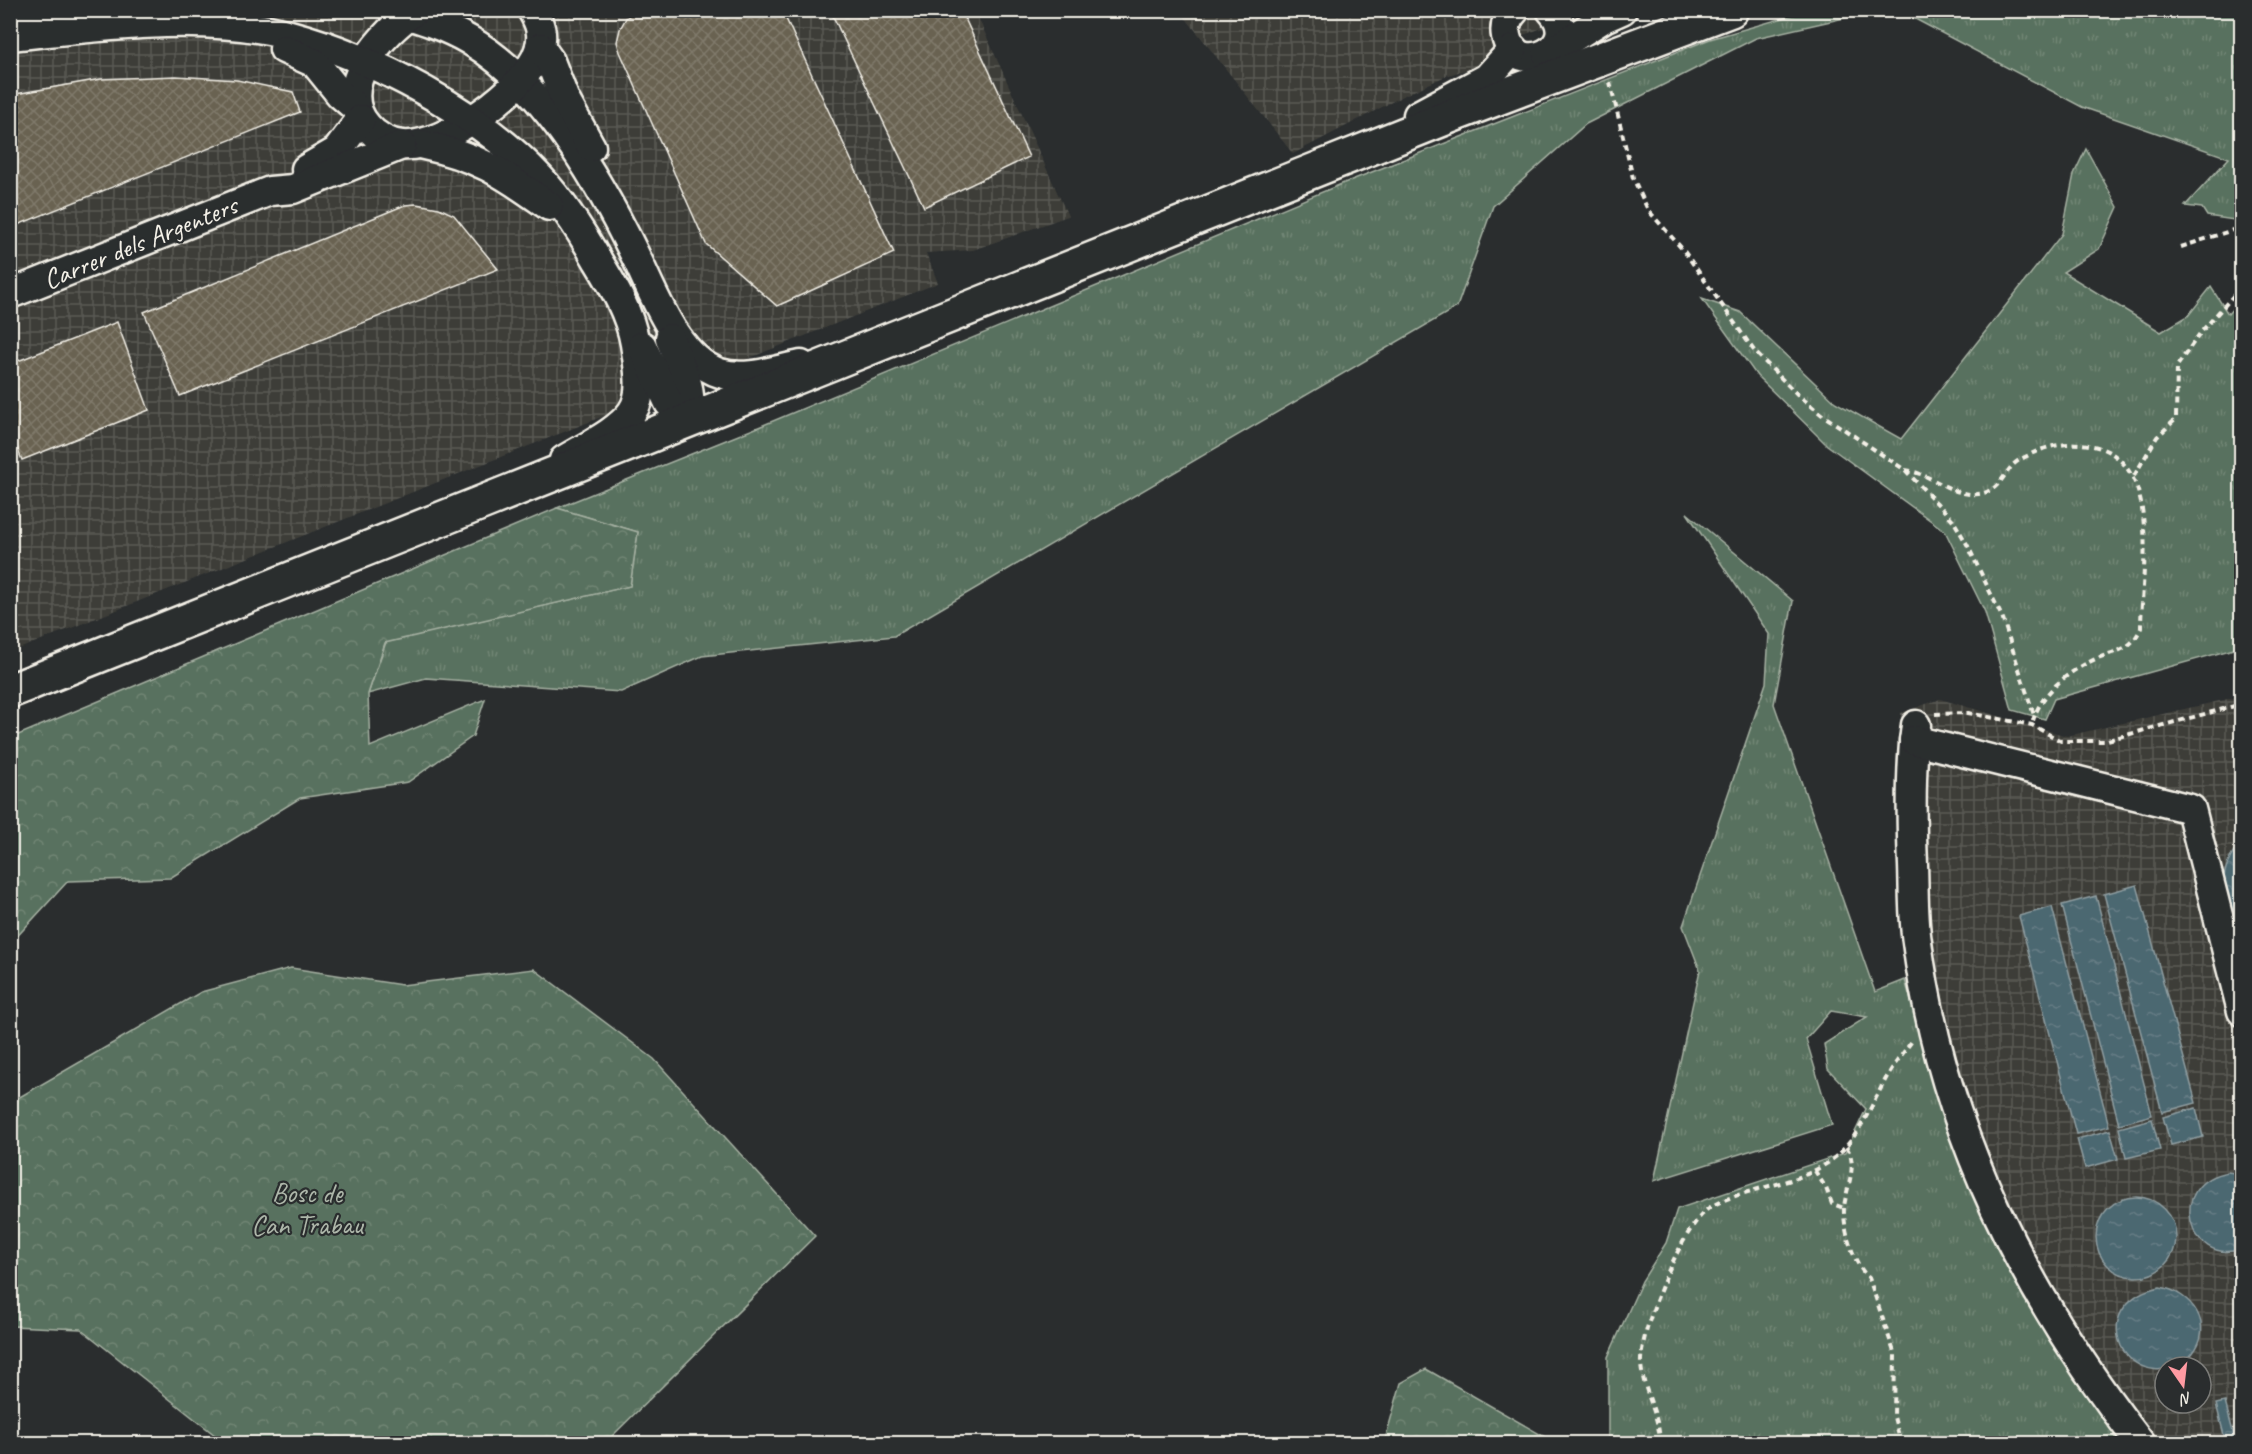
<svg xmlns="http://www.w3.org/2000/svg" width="2252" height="1454" viewBox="0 0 2252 1454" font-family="Caveat,sans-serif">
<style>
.industrial{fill:url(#industrial-grid);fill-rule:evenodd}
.grass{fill:url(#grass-tufts);stroke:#a6b1a3;stroke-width:1.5}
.forest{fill:url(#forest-crowns);stroke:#a6b1a3;stroke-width:1.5}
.water{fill:url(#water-ripples);stroke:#8f9ea1;stroke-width:1.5}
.building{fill:url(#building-cross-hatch);stroke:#f4f1e8;stroke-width:1.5}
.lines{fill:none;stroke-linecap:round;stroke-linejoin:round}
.minor-casing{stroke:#f4f1e8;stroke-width:33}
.major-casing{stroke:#f4f1e8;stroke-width:38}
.path{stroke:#f4f1e8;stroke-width:4;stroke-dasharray:6 4.5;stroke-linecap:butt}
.minor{stroke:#2a2d2e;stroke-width:28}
.major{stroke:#2a2d2e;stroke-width:33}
.labels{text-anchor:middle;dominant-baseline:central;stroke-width:4.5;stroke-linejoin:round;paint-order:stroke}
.street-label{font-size:28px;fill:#f4f1e8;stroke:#2a2d2e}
.park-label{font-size:28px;fill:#aeb7aa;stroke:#2a2d2e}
</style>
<defs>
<pattern id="industrial-grid" width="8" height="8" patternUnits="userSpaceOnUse" patternTransform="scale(1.5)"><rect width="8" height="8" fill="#3d3d38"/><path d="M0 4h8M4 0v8" fill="none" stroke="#5a5a55"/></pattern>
<pattern id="grass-tufts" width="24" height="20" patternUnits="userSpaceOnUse" patternTransform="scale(1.5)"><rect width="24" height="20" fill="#59715e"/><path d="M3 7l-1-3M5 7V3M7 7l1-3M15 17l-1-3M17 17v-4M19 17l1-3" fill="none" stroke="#718675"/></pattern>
<pattern id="forest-crowns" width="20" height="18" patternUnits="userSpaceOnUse" patternTransform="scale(1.5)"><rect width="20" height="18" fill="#59715e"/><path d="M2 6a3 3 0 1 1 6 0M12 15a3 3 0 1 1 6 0" fill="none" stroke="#718675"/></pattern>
<pattern id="water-ripples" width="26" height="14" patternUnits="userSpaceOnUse" patternTransform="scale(1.5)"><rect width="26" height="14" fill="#4c6771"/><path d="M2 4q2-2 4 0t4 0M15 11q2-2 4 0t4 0" fill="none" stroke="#667d85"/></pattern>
<pattern id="building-cross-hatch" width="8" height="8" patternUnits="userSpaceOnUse" patternTransform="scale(1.5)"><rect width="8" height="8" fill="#696251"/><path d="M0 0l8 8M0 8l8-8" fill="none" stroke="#7f796a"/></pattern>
</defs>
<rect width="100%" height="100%" fill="#2a2d2e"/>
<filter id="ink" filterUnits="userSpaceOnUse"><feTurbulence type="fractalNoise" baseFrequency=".0167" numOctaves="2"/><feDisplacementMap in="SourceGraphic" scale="12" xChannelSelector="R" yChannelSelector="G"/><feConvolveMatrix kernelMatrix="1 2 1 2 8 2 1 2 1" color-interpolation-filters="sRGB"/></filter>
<g filter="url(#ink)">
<g class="industrial">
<path d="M11,11h964l93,205 -95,34 -47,3 12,30 -927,369z"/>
<path d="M1180,11h409l-96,35 -16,21 -29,8 -43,20 -112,59z"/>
<path d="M2241,696v747h-115l-68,-92 -51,-85 -61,-144 -41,-151 -4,-258 39,-14 127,37zM2165,1367h36v36h-36z"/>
</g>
<g class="grass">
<path d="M1808,11h67l-119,27 -170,86 -93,82 -36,101 -563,329 -192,20 -81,36 -195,-14 -58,16 18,-52 244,-56 8,-54 -81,-24 204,-82 583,-243 366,-144z"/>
<path d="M1900,11h341v210l-34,-5 -5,-8 -17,-2 44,-48 -147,-51z"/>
<path d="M2086,149l32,58 -19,42 -36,23 98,60 27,-16 23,-29 17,27 13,-15v348l-187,52 -9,20 -33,-9 -27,-98 -40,-81 -118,-86 -70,-69 -55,-77 38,13 95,90 66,37 161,-205 12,-60z"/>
<path d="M1687,513l106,88 -19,103 101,288 30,-12 41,142 61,144 51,85 68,92 -518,1v-87l34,-76 24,-38 11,-34 168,-56 21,-44 -38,-40 -4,-25 43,-27 -36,-6 -25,28 26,86 -178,56 46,-211 -17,-44 83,-243 3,-49z"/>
</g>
<g class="forest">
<path d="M557,508l81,24 -8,54 -245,57 -17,51 2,53 115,-48 -12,37 -65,46 -108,16 -130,80 -102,3 -57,62v-205z"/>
<path d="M291,968l111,17 132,-16 120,90 161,177 -210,207h-380l-144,-114 -70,-3v-224l190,-110z"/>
<path d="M1426,1369l119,68 3,6h-164l17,-60z"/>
</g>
<g class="water">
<path d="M2241,843v80c-26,-22 -21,-57 0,-80z"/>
<path d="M2137,885l59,218 -34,9 -58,-218z"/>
<path d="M2096,896l56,219 -33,9 -57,-219z"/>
<path d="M2052,907l57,219 -33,8 -57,-218z"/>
<path d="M2196,1108l7,29 -32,8 -8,-28z"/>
<path d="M2152,1119l8,31 -34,8 -7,-30z"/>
<path d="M2110,1130l8,29 -33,9 -8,-29z"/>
<path d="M2228,1172l13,2v75c-52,18 -77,-66 -13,-77z"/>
<circle cx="2136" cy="1237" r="40"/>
<path d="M2160,1287c31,5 56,38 32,67 -18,23 -58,21 -71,-8 -13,-31 10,-54 39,-59z"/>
<path d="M2225,1402l11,41h-10l-10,-39z"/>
</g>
<g class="building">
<path d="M637,10h145l112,243 -117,53 -71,-62 -86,-192 -3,-10 3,-13 6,-11z"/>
<path d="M830,10h131l68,147 -105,50z"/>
<path d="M176,76l61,4 56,12 7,20 -290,116v-133l91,-16z"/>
<path d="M416,204l23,4 15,7 44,54 -318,127 -36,-84 261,-107z"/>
<path d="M117,322l32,88 -127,50 -12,-29v-67z"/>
</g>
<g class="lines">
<defs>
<g id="minor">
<path d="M393,10c26,8 52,16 76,30 73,42 129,139 165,213 19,38 42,106 86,120 25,8 56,-3 81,-8"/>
<path d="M416,10c-33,22 -84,77 -49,116 8,10 22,18 35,19 41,4 126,-57 137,-95 5,-15 1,-27 -7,-40"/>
<path d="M1515,10c-7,7 -11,16 -9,26 9,44 80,12 45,-26"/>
<path d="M10,16l45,-6"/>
<path d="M10,36c88,-9 194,-24 280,-1 85,23 190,78 250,143 23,25 41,53 58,83 16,26 32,53 37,83 3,21 10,49 -3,68 -14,20 -47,35 -68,48"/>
<path d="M540,47l10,14 15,39 26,47"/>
<path d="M284,49l31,14 25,31 15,13"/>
<path d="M1547,54l57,-36 18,-8"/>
<path d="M1418,115l69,-37 26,-29"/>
<path d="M420,144c57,12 82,28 129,62"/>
<path d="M306,169l31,-18 24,-32"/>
<path d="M10,294l260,-103 23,-2 109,-44"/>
<path d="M670,338c11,33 25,48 17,84"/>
<path d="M642,346l27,57 18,19"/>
<path d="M1916,725c-6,46 -5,94 -3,140 1,25 0,52 4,77 25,189 108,353 224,502"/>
<path d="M1914,740l277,69 51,202"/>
</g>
<path id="major" d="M10,691l1448,-578 273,-103"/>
</defs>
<use href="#minor" class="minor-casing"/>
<use href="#major" class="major-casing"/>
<g class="path">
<path d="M1610,82l23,96 15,32 36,41 71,101 42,42 24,20 84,56 48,50 15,26 34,71 32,98"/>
<path d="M2181,247l61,-20"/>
<path d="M1905,470c26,3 47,27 73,24 19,-2 23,-15 34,-28 4,-5 13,-9 19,-12 17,-9 43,-13 62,-8 71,16 48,127 48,182 -10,22 -22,22 -43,30 -27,11 -60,36 -66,67"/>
<path d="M2134,476l23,-39 19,-18 1,-53 24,-34 41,-46"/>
<path d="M1935,714l33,-1 64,12 29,16h43l138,-37"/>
<path d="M1846,1147c13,16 0,42 -2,60 -1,21 9,57 25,71l26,77 -1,62 7,27"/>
<path d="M1815,1171l11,17 6,16 12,4"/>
<path d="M1660,1444c0,-29 -17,-52 -19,-80 -2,-32 42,-142 71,-158 38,-21 88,-20 122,-48 26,-21 38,-55 54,-83 7,-12 16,-23 24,-34"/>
</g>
<use href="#minor" class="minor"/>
<use href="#major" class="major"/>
</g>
</g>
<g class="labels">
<g class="street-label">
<text transform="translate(140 242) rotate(-22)">Carrer dels Argenters</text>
</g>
<g class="park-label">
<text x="307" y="1192">Bosc de<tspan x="307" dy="32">Can Trabau</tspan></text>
</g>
</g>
<rect width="2252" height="1454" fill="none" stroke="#2a2d2e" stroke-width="36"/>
<rect x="18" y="18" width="2216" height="1418" fill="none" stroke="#f4f1e8" stroke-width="2" filter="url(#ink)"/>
<g transform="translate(2183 1385) rotate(166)"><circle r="28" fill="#2a2d2e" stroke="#7b7b78" stroke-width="1.5"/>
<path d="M0-4.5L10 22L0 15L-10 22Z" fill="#ff9aa2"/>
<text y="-9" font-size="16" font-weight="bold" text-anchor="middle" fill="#f4f1e8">N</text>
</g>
</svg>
